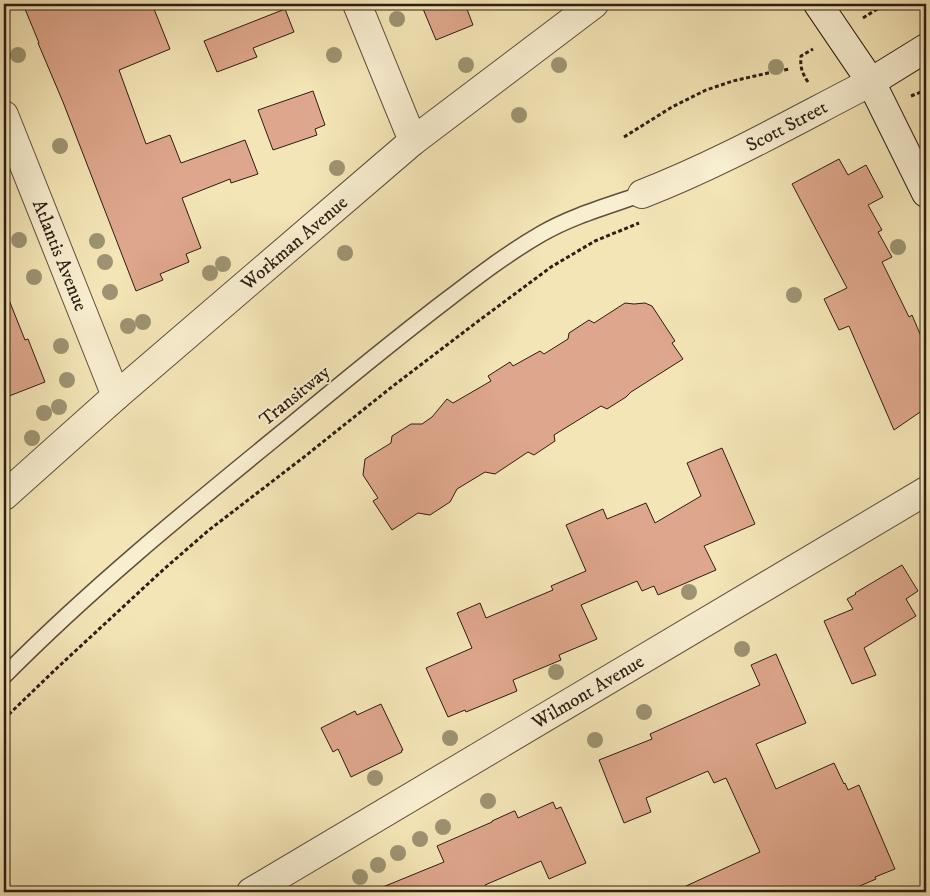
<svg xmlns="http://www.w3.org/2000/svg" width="930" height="896" viewBox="0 0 930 896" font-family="'IM FELL DW Pica',serif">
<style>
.building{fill:#dea68c;stroke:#2d1d14}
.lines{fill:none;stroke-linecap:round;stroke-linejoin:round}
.lane-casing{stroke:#5f4f3c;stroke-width:18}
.street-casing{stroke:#5f4f3c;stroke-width:30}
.secondary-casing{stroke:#2d1d14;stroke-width:30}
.path{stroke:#2d1d14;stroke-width:3;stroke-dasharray:4 2.5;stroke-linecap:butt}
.lane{stroke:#f8eed0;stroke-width:15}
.street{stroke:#f8eed0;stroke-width:28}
.secondary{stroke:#f8eed0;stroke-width:28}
.tree{fill:#9d9372}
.labels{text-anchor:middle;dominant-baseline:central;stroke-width:4;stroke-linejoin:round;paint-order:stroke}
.street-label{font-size:19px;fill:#2d1d14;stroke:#f8eed0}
</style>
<rect width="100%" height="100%" fill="#f4e5b6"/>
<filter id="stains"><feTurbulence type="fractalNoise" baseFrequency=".004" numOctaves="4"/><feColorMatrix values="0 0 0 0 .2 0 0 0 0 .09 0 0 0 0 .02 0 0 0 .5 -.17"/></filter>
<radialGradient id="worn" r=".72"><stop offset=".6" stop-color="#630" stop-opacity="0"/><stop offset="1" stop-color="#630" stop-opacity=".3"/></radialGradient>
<g class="building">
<path d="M23,4h129l18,45 -51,21 27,74 24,-9 11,28 64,-23 13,34 -27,9 -1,-4 -48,19 19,50 -15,6 3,8 -29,12 3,6 -27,11 -73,-189 -25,-59h1z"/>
<path d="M421,4h44l8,21 -37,15z"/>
<path d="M285,9l9,23 -41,16 4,9 -40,15 -13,-31z"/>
<path d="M313,91l12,34 -10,4 2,6 -44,15 -15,-40z"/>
<path d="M839,159l9,16 18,-10 17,32 -15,8 14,25 -4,2 14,25 -10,5 27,55 3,-2 14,33v60l-32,22 -45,-104 -10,4 -15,-31 23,-11 -55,-104z"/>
<path d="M5,290l20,50 3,-1 17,43 -41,16v-107z"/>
<path d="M625,303l9,1 11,-1 7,3 23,35 -3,2 11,16 -52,33 -5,5 -19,12 -6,-3 -47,29 1,6 -21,14 -6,-3 -33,22 -10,-2 -28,17 -7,13 -20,13 -12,-2 -26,17 -19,-29 5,-3 -15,-23 2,-16 26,-16 1,-7 19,-12h11l10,-7 15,-18 6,4 38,-22 -3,-5 22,-14 3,4 27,-15 4,3 24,-15 1,-6 20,-13 5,3z"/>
<path d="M722,448l33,76 -51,22 12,24 -58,25 -4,-9 -12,5 -5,-10 -56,24 16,34 -38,16 2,5 -48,20 4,11 -51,21 -1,-2 -17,7 -22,-49 46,-20 -15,-35 23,-10 6,15 67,-28 -2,-4 35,-15 -20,-46 37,-16 4,10 39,-16 9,20 46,-27 -14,-33z"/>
<path d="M902,565l16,26 -12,8 10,17 -52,32 12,27 -24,9 -28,-63 29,-12 -6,-10 9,-5 -1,-1z"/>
<path d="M776,654l30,69 -50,21 20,45 58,-26 10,21 1,-1 3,7 11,-5 36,84 -20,8 1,2 -30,13h-173l87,-40 -34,-74 -12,5 -6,-12 -62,27 5,14 -27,11 -25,-63 53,-21 -2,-5 110,-49 -9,-20z"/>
<path d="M381,704l22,46 -2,1 1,1 -51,25 -13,-28 -5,3 -12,-24 34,-17 2,4z"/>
<path d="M553,802l3,7 5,-2 25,56 -37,16 -8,-18 -56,24 4,7h-116v-1l71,-29 -7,-16 55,-24v-1l22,-10h1l3,7z"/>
</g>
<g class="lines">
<defs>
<path id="lane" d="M4,676c89,-90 188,-170 286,-250 52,-43 104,-86 158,-127 30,-23 60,-46 93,-65 31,-18 67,-28 101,-40"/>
<g id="street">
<path d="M357,4l56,137"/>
<path id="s1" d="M4,115l112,281"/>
<path id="s2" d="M642,194c80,-31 153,-73 229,-112"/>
<path id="s3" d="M4,496l112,-100 297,-255 181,-137"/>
<path id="s4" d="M251,892l675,-401"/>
</g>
<g id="secondary">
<path d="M818,4l53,78 55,111"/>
<path d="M871,82l55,-34"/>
</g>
</defs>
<use href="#lane" class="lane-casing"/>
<use href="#street" class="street-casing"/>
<use href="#secondary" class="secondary-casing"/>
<g class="path">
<path d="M919,4l7,10"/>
<path d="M863,18l22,-14"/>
<path d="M808,82c-6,-9 -8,-15 -7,-26l12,-7"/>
<path d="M911,96l15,-6"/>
<path d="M624,137l48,-30 34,-17 27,-9 35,-8 21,-4"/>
<path d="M4,719l53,-51 107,-99 45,-39 95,-73 89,-71 88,-67 70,-52 44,-26 44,-18"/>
</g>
<use href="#lane" class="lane"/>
<use href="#street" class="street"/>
<use href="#secondary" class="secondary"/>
</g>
<g class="tree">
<circle cx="397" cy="19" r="8"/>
<circle cx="18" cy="55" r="8"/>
<circle cx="334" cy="55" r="8"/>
<circle cx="466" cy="65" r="8"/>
<circle cx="559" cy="65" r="8"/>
<circle cx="776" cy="67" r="8"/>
<circle cx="519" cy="115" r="8"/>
<circle cx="60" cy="146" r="8"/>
<circle cx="337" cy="168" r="8"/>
<circle cx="19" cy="240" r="8"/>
<circle cx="97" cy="241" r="8"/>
<circle cx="898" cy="247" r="8"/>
<circle cx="345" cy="253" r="8"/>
<circle cx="105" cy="262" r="8"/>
<circle cx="223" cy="264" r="8"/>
<circle cx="210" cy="273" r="8"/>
<circle cx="34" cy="277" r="8"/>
<circle cx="110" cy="292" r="8"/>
<circle cx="794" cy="295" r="8"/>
<circle cx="143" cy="322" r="8"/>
<circle cx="128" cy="326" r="8"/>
<circle cx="61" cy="346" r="8"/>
<circle cx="67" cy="380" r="8"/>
<circle cx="59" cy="407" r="8"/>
<circle cx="44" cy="413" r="8"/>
<circle cx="32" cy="438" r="8"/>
<circle cx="689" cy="592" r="8"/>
<circle cx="742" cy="649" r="8"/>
<circle cx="556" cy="672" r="8"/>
<circle cx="644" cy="712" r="8"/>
<circle cx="450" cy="738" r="8"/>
<circle cx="595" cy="740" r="8"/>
<circle cx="375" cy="778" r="8"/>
<circle cx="488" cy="801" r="8"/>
<circle cx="443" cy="827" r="8"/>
<circle cx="420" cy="839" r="8"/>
<circle cx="398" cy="853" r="8"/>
<circle cx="378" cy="865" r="8"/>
<circle cx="360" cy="877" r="8"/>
</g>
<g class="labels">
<g class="street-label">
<text stroke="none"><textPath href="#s2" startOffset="160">Scott Street</textPath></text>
<text stroke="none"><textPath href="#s3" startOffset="385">Workman Avenue</textPath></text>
<text stroke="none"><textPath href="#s1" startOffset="151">Atlantis Avenue</textPath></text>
<text transform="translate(295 396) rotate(-39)">Transitway</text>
<text stroke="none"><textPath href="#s4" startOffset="392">Wilmont Avenue</textPath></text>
</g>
</g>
<rect width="930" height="896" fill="none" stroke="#f4e5b6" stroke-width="20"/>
<rect x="5" y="5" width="920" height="886" fill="none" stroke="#2d1d14" stroke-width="2.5"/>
<rect x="10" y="10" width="910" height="876" fill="none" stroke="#2d1d14"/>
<rect width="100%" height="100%" filter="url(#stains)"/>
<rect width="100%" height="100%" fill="url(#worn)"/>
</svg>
